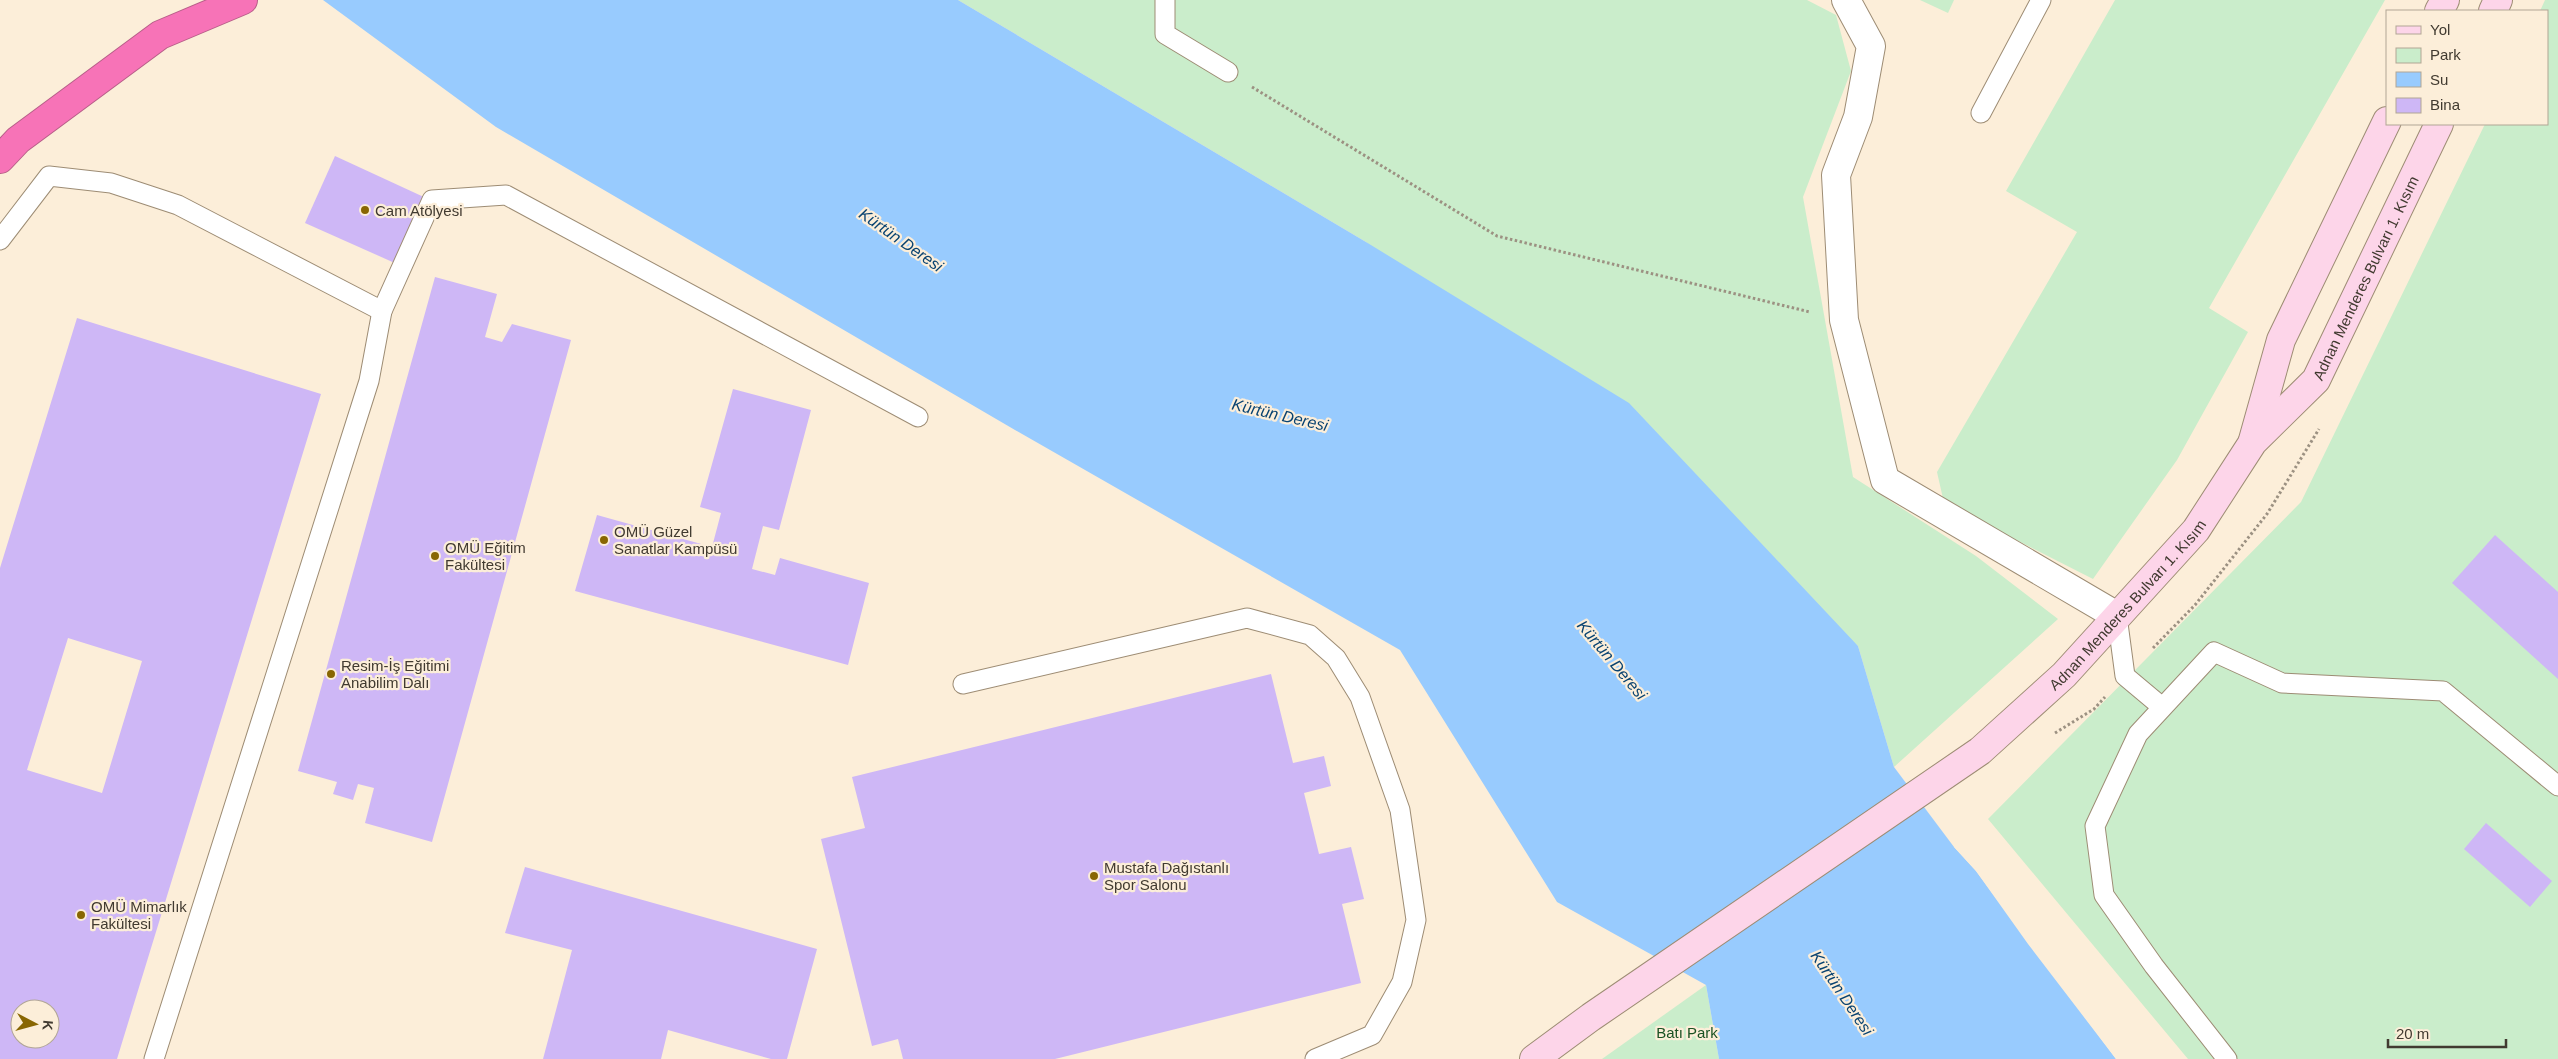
<svg xmlns="http://www.w3.org/2000/svg" width="2558" height="1059" viewBox="0 0 2558 1059" font-family="Helvetica,sans-serif">
<style>
.green{fill:#caedcb}
.water{fill:#98cbfe}
.pier{fill:#fceed9}
.building{fill:#ceb7f6;fill-rule:evenodd}
.lines{fill:none;stroke-linecap:round;stroke-linejoin:round}
.lane-casing{stroke:#9d8c74;stroke-width:21}
.street-casing{stroke:#9d8c74;stroke-width:30}
.secondary-casing{stroke:#9d8c74;stroke-width:30}
.highway-casing{stroke:#b75f88;stroke-width:30}
.path{stroke:#9c9182;stroke-width:3;stroke-dasharray:2.5 2.5;stroke-linecap:butt}
.lane{stroke:#fff;stroke-width:19}
.street{stroke:#fff;stroke-width:28}
.secondary{stroke:#fdd5e9;stroke-width:28}
.highway{stroke:#f773b7;stroke-width:28}
.poi-dot{fill:#886602;stroke:#fceed9;stroke-width:2}
.labels{text-anchor:middle;dominant-baseline:central;stroke-width:4.5;stroke-linejoin:round;paint-order:stroke}
.poi-label{font-size:15px;fill:#413a30;stroke:#fceed9;text-anchor:start}
.street-label{font-size:15px;fill:#413a30;stroke:#fceed9}
.park-label{font-size:15px;fill:#1a5223;stroke:#fceed9}
.water-label{font-size:16px;font-style:italic;fill:#094371;stroke:#fceed9}
</style>
<rect width="100%" height="100%" fill="#fceed9"/>
<g class="green">
<path d="M958,0h849l29,15 15,56 -48,126 50,280 123,79 82,63 -164,148 -36,-121 -492,-404z"/>
<path d="M1920,0h34l-6,13z"/>
<path d="M2115,0h270l-176,308 39,24 -71,128 -84,119 -149,-76 -7,-31 140,-240 -71,-41z"/>
<path d="M2545,0h13v1059h-370l-200,-240 313,-317 184,-378h62v-113h-7z"/>
<path d="M1706,985l13,74h-117z"/>
</g>
<path class="water" d="M323,0h635l408,242 263,161 229,243 36,121 60,80 22,24 140,188h-397l-13,-74 -149,-83 -157,-252 -385,-220 -519,-303z"/>
<path class="pier" d="M1956,845l22,25 141,189h-3l-88,-115 -52,-73 -22,-24z"/>
<g class="building">
<path d="M335,156l91,42 -29,66 -92,-41z"/>
<path d="M435,277l62,17 -12,43 17,5 10,-18 59,16 -139,502 -67,-19 9,-35 -16,-4 -5,16 -20,-6 4,-12 -39,-11z"/>
<path d="M77,318l244,76 -204,665h-117v-491zM68,638l74,23 -40,132 -75,-23zM20,1009h30v30h-30z"/>
<path d="M733,389l78,21 -32,120 -16,-4 -11,43 23,6 5,-17 89,25 -21,82 -273,-74 22,-76 115,32 9,-34 -21,-6z"/>
<path d="M2495,535l63,57v87l-106,-96z"/>
<path d="M1271,674l22,89 31,-7 7,30 -27,7 15,61 32,-7 13,52 -22,5 19,79 -306,76h-152l-5,-20 -26,7 -51,-207 44,-11 -13,-51z"/>
<path d="M2486,823l66,58 -22,26 -66,-58z"/>
<path d="M525,867l292,82 -30,110h-16l-103,-29 -7,29h-118l29,-109 -67,-17z"/>
</g>
<g class="lines">
<defs>
<g id="lane">
<path d="M1165,0v34l63,38"/>
<path d="M1981,113l60,-113"/>
<path d="M0,240l49,-64 62,7 67,22 204,106 50,-111 74,-5 412,222"/>
<path d="M2117,616l8,60 37,31"/>
<path d="M963,684l284,-66 63,17 26,23 24,39 40,113 16,110 -14,62 -30,53 -57,24"/>
<path d="M154,1059l215,-678 13,-70"/>
<path d="M2227,1059l-73,-93 -50,-71 -9,-69 43,-92 76,-82 68,31 161,8 115,95"/>
</g>
<path id="street" d="M1846,0l25,46 -13,71 -22,58 8,145 41,160 232,136"/>
<g id="secondary">
<path d="M2439,11l6,-11"/>
<path d="M2493,11l5,-11"/>
<path d="M2253,440l28,-100 106,-219"/>
<path id="s1" d="M1534,1059l57,-42 389,-266 84,-76 132,-145 57,-88 63,-62 123,-256"/>
</g>
<path id="highway" d="M0,159l18,-19 142,-105 83,-35"/>
</defs>
<use href="#lane" class="lane-casing"/>
<use href="#street" class="street-casing"/>
<use href="#secondary" class="secondary-casing"/>
<use href="#highway" class="highway-casing"/>
<g class="path">
<path d="M1252,87l245,149 313,76"/>
<path d="M2153,648l42,-43 72,-91 52,-85"/>
<path d="M2055,733l39,-24 11,-12"/>
</g>
<use href="#lane" class="lane"/>
<use href="#street" class="street"/>
<use href="#secondary" class="secondary"/>
<use href="#highway" class="highway"/>
</g>
<g class="poi-dot">
<circle cx="365" cy="210" r="5"/>
<circle cx="604" cy="540" r="5"/>
<circle cx="435" cy="556" r="5"/>
<circle cx="331" cy="674" r="5"/>
<circle cx="1094" cy="876" r="5"/>
<circle cx="81" cy="915" r="5"/>
</g>
<g class="labels">
<g class="poi-label">
<text x="375" y="210">Cam Atölyesi</text>
<text x="614" y="531">OMÜ Güzel<tspan x="614" dy="17">Sanatlar Kampüsü</tspan></text>
<text x="445" y="547">OMÜ Eğitim<tspan x="445" dy="17">Fakültesi</tspan></text>
<text x="341" y="665">Resim-İş Eğitimi<tspan x="341" dy="17">Anabilim Dalı</tspan></text>
<text x="1104" y="867">Mustafa Dağıstanlı<tspan x="1104" dy="17">Spor Salonu</tspan></text>
<text x="91" y="906">OMÜ Mimarlık<tspan x="91" dy="17">Fakültesi</tspan></text>
</g>
<g class="street-label">
<text stroke="none"><textPath href="#s1" startOffset="1158">Adnan Menderes Bulvarı 1. Kısım</textPath></text>
<text stroke="none"><textPath href="#s1" startOffset="750">Adnan Menderes Bulvarı 1. Kısım</textPath></text>
</g>
<g class="park-label">
<text x="1687" y="1032">Batı Park</text>
</g>
<g class="water-label">
<text transform="translate(901 240) rotate(35)">Kürtün Deresi</text>
<text transform="translate(1280 415) rotate(13)">Kürtün Deresi</text>
<text transform="translate(1612 660) rotate(50)">Kürtün Deresi</text>
<text transform="translate(1842 993) rotate(56)">Kürtün Deresi</text>
</g>
</g>
<rect x="2386" y="10" width="162" height="115" fill="#fceed9" stroke="#b1a695"/>
<rect x="2396" y="26" width="25" height="8" fill="#fdd5e9" stroke="#b1a695"/>
<text x="2430" y="35" font-size="15" fill="#413a30">Yol</text>
<rect x="2396" y="48" width="25" height="15" fill="#caedcb" stroke="#b1a695"/>
<text x="2430" y="60" font-size="15" fill="#413a30">Park</text>
<rect x="2396" y="72" width="25" height="15" fill="#98cbfe" stroke="#b1a695"/>
<text x="2430" y="85" font-size="15" fill="#413a30">Su</text>
<rect x="2396" y="98" width="25" height="15" fill="#ceb7f6" stroke="#b1a695"/>
<text x="2430" y="110" font-size="15" fill="#413a30">Bina</text>
<g transform="translate(35 1024) rotate(96)"><circle r="24" fill="#fceed9" stroke="#b1a695"/>
<path d="M0-4L9 19L0 12L-9 19Z" fill="#886602"/>
<text y="-8" font-size="14" font-weight="bold" text-anchor="middle" fill="#413a30">K</text>
</g>
<path d="M2388 1039v8h118v-8" fill="none" stroke="#413a30" stroke-width="2.5"/>
<text x="2396" y="1039" font-size="15" fill="#413a30" stroke="#fceed9" stroke-width="4" paint-order="stroke">20 m</text>
</svg>
